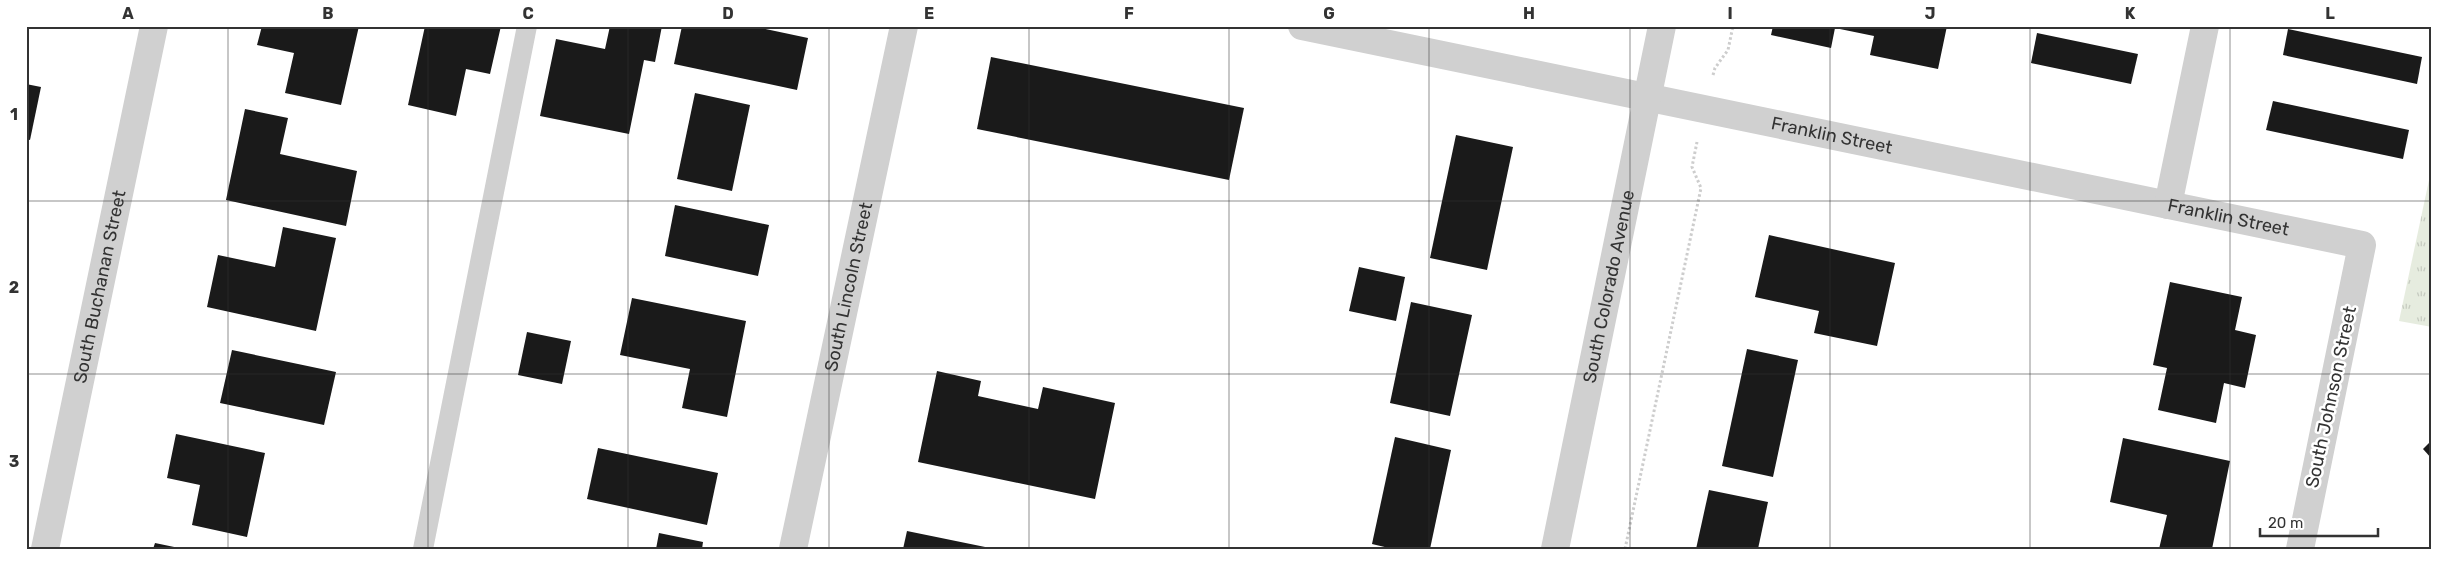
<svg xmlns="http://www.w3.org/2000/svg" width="2458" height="575" viewBox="0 0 2458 575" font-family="Rubik,sans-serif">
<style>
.grass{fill:url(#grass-tufts)}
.building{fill:#1a1a1a}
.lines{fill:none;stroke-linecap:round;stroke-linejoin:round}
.path{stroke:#cdcdcd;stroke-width:3;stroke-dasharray:2.5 2.5;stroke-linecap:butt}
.service{stroke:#d0d0d0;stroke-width:20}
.minor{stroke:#d0d0d0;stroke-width:28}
.tertiary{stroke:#d0d0d0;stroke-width:28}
.grid{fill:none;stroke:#333;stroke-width:1;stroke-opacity:0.55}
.labels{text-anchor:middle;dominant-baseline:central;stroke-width:5;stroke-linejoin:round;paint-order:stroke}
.street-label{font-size:18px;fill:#333;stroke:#fff}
.neatline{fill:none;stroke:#333;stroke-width:2}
.grid-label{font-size:16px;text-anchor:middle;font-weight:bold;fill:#333}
</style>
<defs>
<pattern id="grass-tufts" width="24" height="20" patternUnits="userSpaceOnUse" patternTransform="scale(1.25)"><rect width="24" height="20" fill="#e6ecdf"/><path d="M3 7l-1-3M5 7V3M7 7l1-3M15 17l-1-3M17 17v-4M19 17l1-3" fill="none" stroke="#c6cbc0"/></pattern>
</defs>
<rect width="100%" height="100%" fill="#fff"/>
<path class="grass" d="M2432,166v161l-33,-6z"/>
<g class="building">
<path d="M262,26h97l-18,79 -56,-12 9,-40 -37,-8z"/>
<path d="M425,26h76l-11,48 -24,-5 -10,47 -48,-11z"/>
<path d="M610,26h52l-7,36 -11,-2 -15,74 -89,-18 16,-77 49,10z"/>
<path d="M682,26h69l57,12 -11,52 -123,-26z"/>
<path d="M1773,26h174l-9,43 -68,-14 4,-19 -39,-8 -4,20 -60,-13z"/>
<path d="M2288,29l134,28 -5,27 -134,-29z"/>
<path d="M2037,33l101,21 -7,30 -100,-21z"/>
<path d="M991,57l253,51 -15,72 -252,-51z"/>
<path d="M26,84l15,3 -11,53 -4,-1z"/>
<path d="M695,93l55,12 -18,86 -55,-12z"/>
<path d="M2273,101l136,29 -6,29 -137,-29z"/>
<path d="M245,109l43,9 -8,36 77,17 -11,55 -120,-26z"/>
<path d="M1456,135l57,12 -26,123 -57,-12z"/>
<path d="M675,205l94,20 -11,51 -93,-20z"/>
<path d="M283,227l53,11 -20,93 -109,-24 11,-52 57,12z"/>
<path d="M1769,235l126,28 -18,83 -63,-13 5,-22 -64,-14z"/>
<path d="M1359,267l46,10 -9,44 -47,-10z"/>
<path d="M2170,282l72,15 -7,33 21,5 -11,53 -21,-5 -8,40 -58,-13 9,-42 -14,-3z"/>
<path d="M632,298l114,23 -19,96 -45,-9 8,-39 -70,-14z"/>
<path d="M1411,302l61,13 -22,101 -60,-13z"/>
<path d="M527,332l44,9 -9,43 -44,-9z"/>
<path d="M1747,349l51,11 -25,117 -51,-11z"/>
<path d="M232,350l104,22 -12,53 -104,-22z"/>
<path d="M937,371l44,10 -3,15 60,13 5,-22 72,16 -20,96 -177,-37z"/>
<path d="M176,434l89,19 -18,84 -55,-12 8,-40 -33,-7z"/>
<path d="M1395,437l56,13 -21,99h-37l-21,-5z"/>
<path d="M2123,438l107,23 -18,88h-53l8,-34 -57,-13z"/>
<path d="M2432,440v19l-9,-10z"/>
<path d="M598,448l120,25 -11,52 -120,-26z"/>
<path d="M1709,490l59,12 -10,47h-62z"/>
<path d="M907,531l83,17v1h-87z"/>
<path d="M659,533l44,9 -1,7h-46z"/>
<path d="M155,543l24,5v1h-26z"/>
</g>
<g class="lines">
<g class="path">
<path d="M1713,75l2,-7 13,-18 5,-24"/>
<path d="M1625,549l76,-361 -9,-21 5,-25"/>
</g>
<path class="service" d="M423,549l104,-523"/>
<g class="minor">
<path id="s1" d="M1302,26l1060,219 -62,304"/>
<path d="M2168,205l37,-179"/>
<path id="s2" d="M45,549l109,-523"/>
<path id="s3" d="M793,549l111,-523"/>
</g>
<path class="tertiary" id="s4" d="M1555,549l107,-523"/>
</g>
<path class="grid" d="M228,26v523M428,26v523M628,26v523M829,26v523M1029,26v523M1229,26v523M1429,26v523M1630,26v523M1830,26v523M2030,26v523M2230,26v523M26,201h2406M26,374h2406"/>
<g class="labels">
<g class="street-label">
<text stroke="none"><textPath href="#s1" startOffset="541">Franklin Street</textPath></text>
<text stroke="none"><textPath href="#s1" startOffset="946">Franklin Street</textPath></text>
<text stroke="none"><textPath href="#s2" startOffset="268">South Buchanan Street</textPath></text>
<text stroke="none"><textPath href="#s3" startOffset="268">South Lincoln Street</textPath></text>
<text stroke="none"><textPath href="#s4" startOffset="268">South Colorado Avenue</textPath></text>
<text transform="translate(2331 397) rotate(-78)">South Johnson Street</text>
</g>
</g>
<rect width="2458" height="575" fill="none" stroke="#ffffff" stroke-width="55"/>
<path d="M2260 528v8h118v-8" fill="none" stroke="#333333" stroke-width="2.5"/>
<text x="2268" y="528" font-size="15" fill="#333333" stroke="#ffffff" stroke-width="4" paint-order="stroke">20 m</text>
<rect x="28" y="28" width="2402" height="520" class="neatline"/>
<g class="grid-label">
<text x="128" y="19">A</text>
<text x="328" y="19">B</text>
<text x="528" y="19">C</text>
<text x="728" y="19">D</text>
<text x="929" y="19">E</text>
<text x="1129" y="19">F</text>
<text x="1329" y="19">G</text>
<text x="1529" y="19">H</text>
<text x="1730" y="19">I</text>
<text x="1930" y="19">J</text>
<text x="2130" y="19">K</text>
<text x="2330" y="19">L</text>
<text x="14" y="120">1</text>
<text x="14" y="293">2</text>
<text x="14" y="467">3</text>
</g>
</svg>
